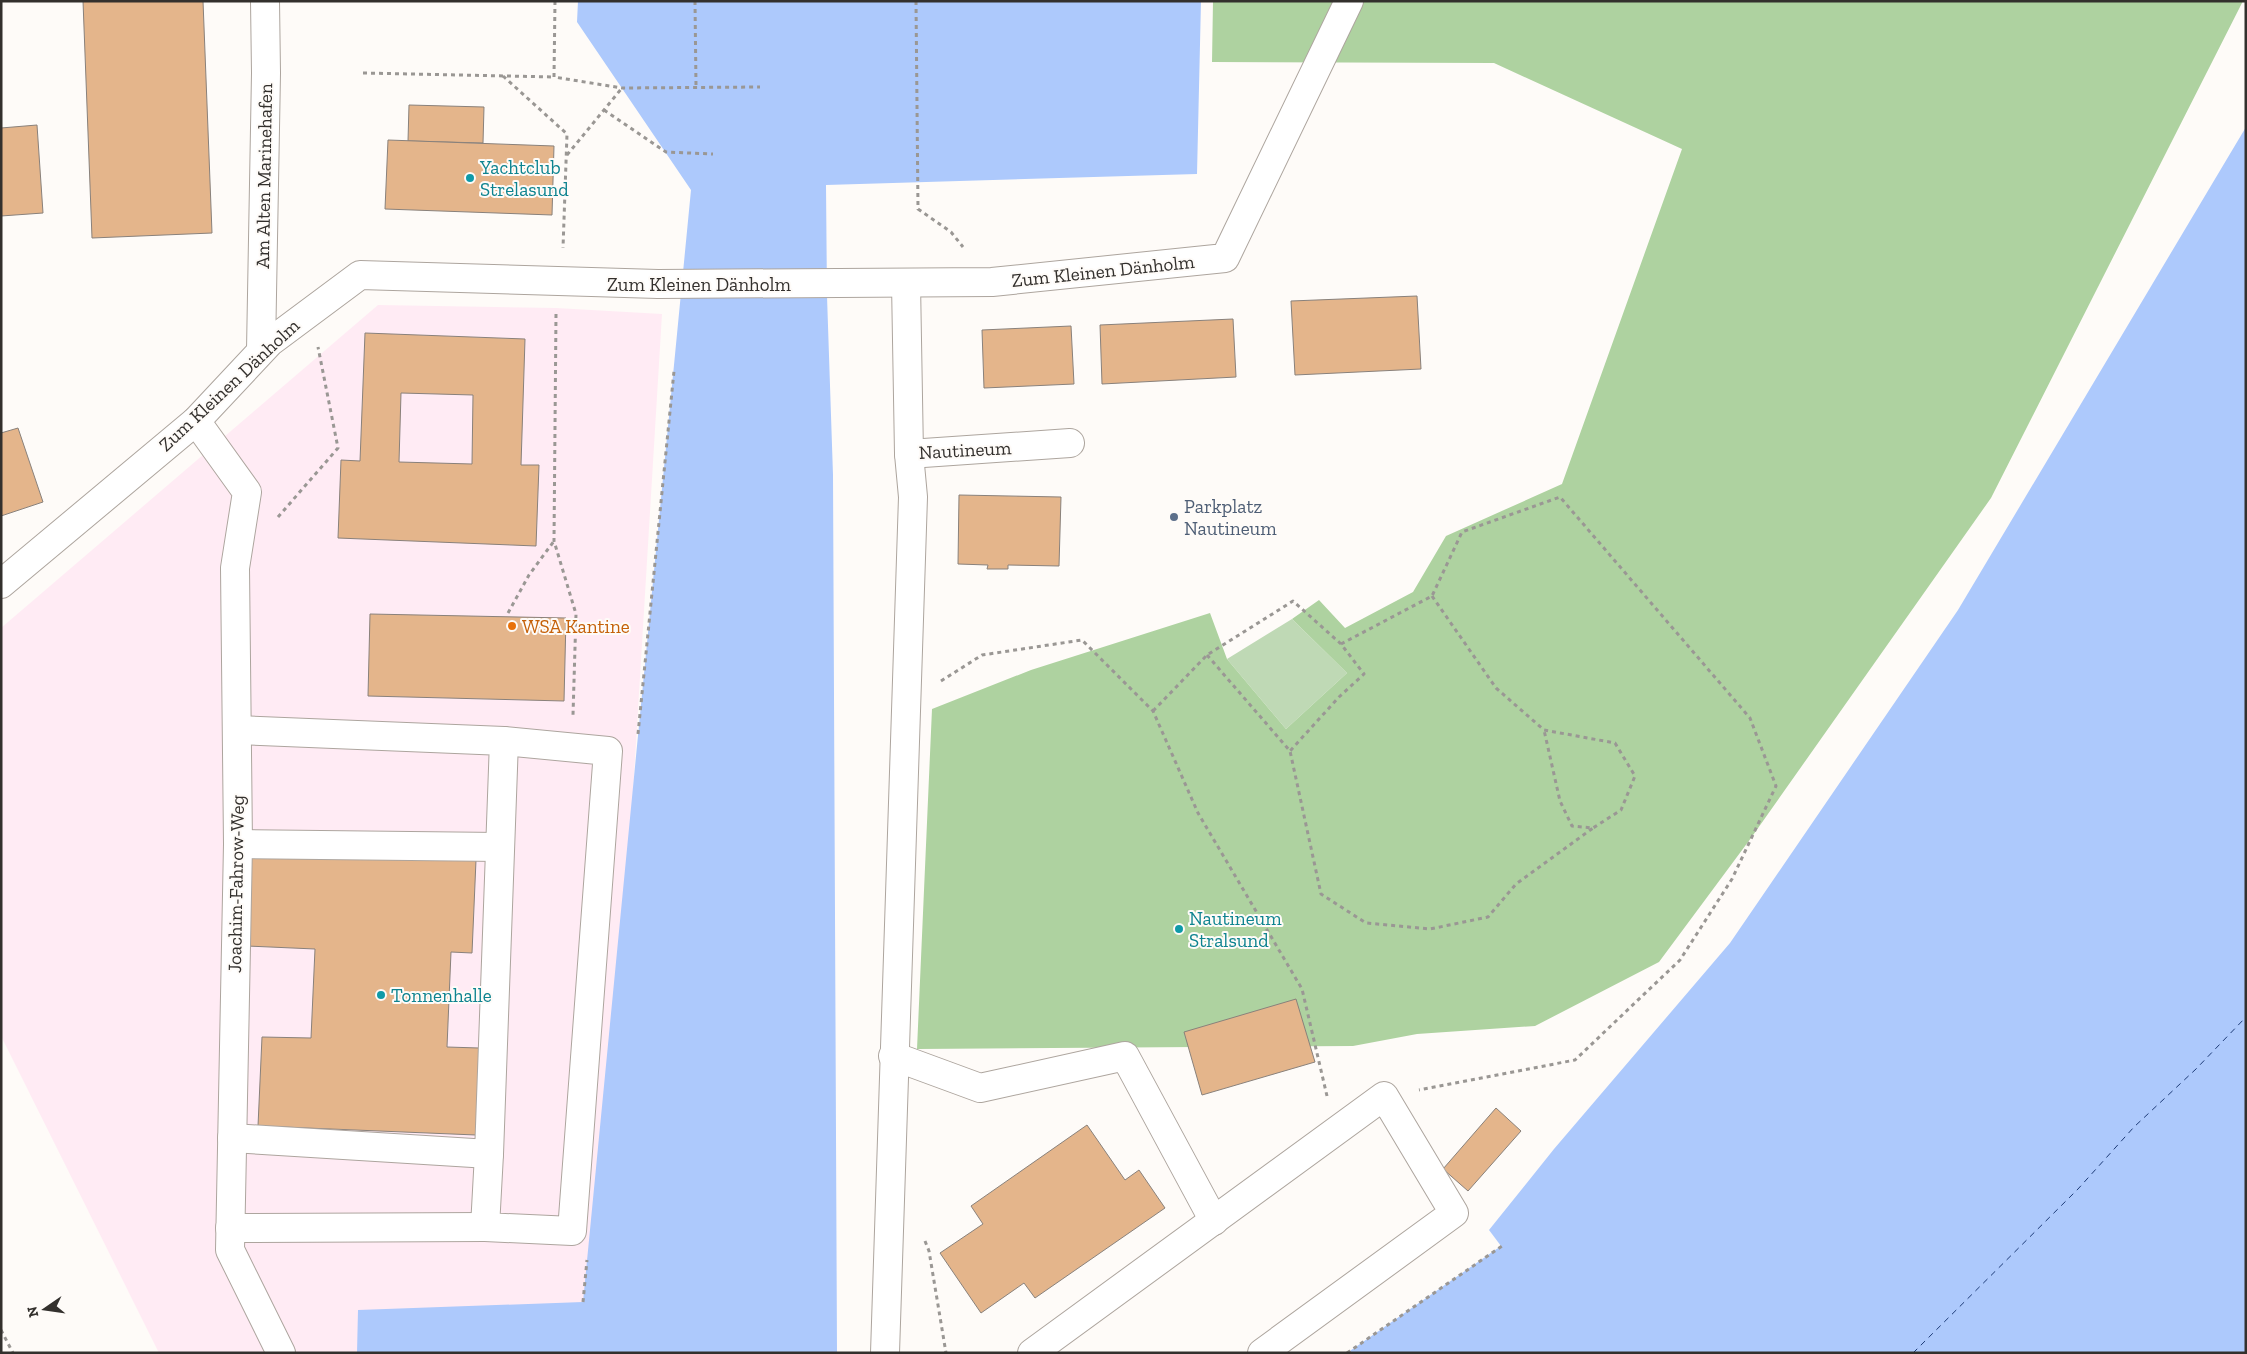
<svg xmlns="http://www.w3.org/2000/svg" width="2247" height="1354" viewBox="0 0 2247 1354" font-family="'Zilla Slab',serif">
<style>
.industrial{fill:#ffebf4}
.green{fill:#bfd9b5}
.forest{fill:#aed2a0}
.water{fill:#adc9fc}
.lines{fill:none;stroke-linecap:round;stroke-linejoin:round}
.ferry{stroke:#1d3b77;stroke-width:1;stroke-dasharray:6 5;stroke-linecap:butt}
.building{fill:#e4b58b;stroke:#89817b;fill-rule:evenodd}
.minor-casing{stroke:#ada59e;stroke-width:30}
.path{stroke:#9a9794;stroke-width:3;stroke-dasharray:4 4;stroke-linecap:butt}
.minor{stroke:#fff;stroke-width:28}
.culture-dot{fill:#0f9aa8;stroke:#fefbf8;stroke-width:2}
.service-dot{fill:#5c6f8a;stroke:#fefbf8;stroke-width:2}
.food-dot{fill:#e8710a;stroke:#fefbf8;stroke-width:2}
.labels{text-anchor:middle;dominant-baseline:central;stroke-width:4;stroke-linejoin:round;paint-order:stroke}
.culture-label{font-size:19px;fill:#0d838f;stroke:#fefbf8;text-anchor:start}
.street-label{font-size:19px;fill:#33302d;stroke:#fefbf8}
.service-label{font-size:19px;fill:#4e5e75;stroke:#fefbf8;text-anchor:start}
.food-label{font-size:19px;fill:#c56008;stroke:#fefbf8;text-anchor:start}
</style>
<rect width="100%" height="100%" fill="#fefbf8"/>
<path class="industrial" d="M378,305l178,3 106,6 -63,1039h-440l-158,-317v-408z"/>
<path class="green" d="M1292,619l55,54 -61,56 -59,-70z"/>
<path class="forest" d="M1213,1h1030l-252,497 -240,340 -92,124 -124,64 -118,8 -64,12 -436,3 15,-340 99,-39 179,-57 17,46 59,70 61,-56 -55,-54 27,-19 26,28 68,-36 33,-56 116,-52 120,-335 -188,-86 -282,-1z"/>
<g class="water">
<path d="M578,1h623l-4,173 -371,11 1,111 6,179 4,878h-480l1,-43 225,-8 108,-1112 -114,-168z"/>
<path d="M2246,127v1226h-899l154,-107 -12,-16 65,-81 176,-206 228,-333z"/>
</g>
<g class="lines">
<path class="ferry" d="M1913,1353l165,-164 56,-62 62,-58 50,-52"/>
</g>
<g class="building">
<path d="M83,1h120l9,232 -120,5z"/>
<path d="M409,105l75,2 -1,36 -75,-2z"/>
<path d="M37,125l6,88 -42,3v-88z"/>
<path d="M388,140l166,6 -2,69 -167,-6z"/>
<path d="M1417,296l4,73 -126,6 -4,-74z"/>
<path d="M1233,319l3,58 -134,7 -2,-59z"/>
<path d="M1071,326l3,58 -90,4 -2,-58z"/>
<path d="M365,333l160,6 -4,126h18l-3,81 -198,-8 3,-78 19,1zM401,393l72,2 -1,69 -73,-2z"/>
<path d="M18,428l25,74 -42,14v-83z"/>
<path d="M959,495l102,2 -2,69 -51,-1v4h-21l1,-4 -30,-1z"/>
<path d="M370,614l196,4 -2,83 -196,-5z"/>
<path d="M251,851l225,9 -4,93 -21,-1 -4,95 32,1 -3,87 -218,-9 4,-89 49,1 4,-89 -68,-3z"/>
<path d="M1296,999l19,63 -113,33 -18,-63z"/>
<path d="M1496,1108l25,23 -53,60 -25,-22z"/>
<path d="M1087,1125l38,55 14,-10 26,38 -130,90 -11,-15 -43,30 -41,-60 43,-29 -12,-18z"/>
</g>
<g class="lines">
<defs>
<g id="minor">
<path d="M261,350l5,-277 -1,-72"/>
<path d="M196,421l51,71 -12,76 3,276 -8,406 51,103"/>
<path d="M909,454l161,-11"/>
<path d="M1,584l195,-163 74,-79 90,-67 298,9 334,-2 233,-24 124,-257"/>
<path d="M238,844l262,3"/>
<path d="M893,1056l87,32 145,-32 89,165"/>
<path d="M232,1138l257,16 15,-413 -267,-11"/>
<path d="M489,1154l-4,73 87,4 36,-480 -104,-10"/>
<path d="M230,1228l255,-1"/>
<path d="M885,1353l28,-856 -4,-43 -3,-171"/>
<path d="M1032,1353l352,-257 70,117 -192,140"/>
</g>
</defs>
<use href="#minor" class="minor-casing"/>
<g class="path">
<path d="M555,1l-1,76 68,11 138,-1"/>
<path d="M695,1l1,86"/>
<path d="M916,1l2,208 33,23 12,15"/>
<path d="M363,73l191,4"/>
<path d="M503,76l64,58 -4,114"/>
<path d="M604,110l62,42 47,2"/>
<path d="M567,155l55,-67"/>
<path d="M556,314l-2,227 22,73 -3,101"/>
<path d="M278,517l60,-69 -20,-101"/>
<path d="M1432,596l64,92 48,42 71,13 20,33 -14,34 -28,18 -21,-2 -12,-25 -16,-71"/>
<path d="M508,613l21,-38 25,-34"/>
<path d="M1341,644l91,-48 30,-64 98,-35 190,221 26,68 -44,93 -52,81 -105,100 -156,30"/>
<path d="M1207,655l83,96 31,143 45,29 64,6 58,-12 28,-33 77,-56"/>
<path d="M941,681l41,-26 100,-15 71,71 45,102 104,176 25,107"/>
<path d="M1153,711l54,-56 86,-54 48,43 23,30 -25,23 -49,54"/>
<path d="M638,734l36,-363"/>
<path d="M925,1241l4,10 17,102"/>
<path d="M583,1302l4,-42"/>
<path d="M1,1330l12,23"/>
<path d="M1347,1353l155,-107"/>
</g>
<use href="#minor" class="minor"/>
</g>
<g class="culture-dot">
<circle cx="470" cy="178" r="5"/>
<circle cx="1179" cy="929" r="5"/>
<circle cx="381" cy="995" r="5"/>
</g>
<circle class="service-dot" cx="1174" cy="517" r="5"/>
<circle class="food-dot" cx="512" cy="626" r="5"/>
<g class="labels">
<g class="culture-label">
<text x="480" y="167">Yachtclub<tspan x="480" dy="22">Strelasund</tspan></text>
<text x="1189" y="918">Nautineum<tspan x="1189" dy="22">Stralsund</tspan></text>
<text x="391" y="995">Tonnenhalle</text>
</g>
<g class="street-label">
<text transform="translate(264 176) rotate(-89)">Am Alten Marinehafen</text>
<text transform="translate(1103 271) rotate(-6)">Zum Kleinen Dänholm</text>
<text x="699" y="284">Zum Kleinen Dänholm</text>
<text transform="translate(229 385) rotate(-43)">Zum Kleinen Dänholm</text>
<text transform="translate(965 450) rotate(-3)">Nautineum</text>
<text transform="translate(236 884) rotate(-89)">Joachim-Fahrow-Weg</text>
</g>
<g class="service-label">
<text x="1184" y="506">Parkplatz<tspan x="1184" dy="22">Nautineum</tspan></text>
</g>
<g class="food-label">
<text x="522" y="626">WSA Kantine</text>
</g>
</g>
<rect width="2247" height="1354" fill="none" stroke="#33302d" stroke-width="5"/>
<g transform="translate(45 1309) rotate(257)" stroke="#fefbf8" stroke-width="4" paint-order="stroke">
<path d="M0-4L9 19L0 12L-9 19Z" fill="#33302d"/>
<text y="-8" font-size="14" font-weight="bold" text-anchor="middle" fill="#33302d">N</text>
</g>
</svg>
